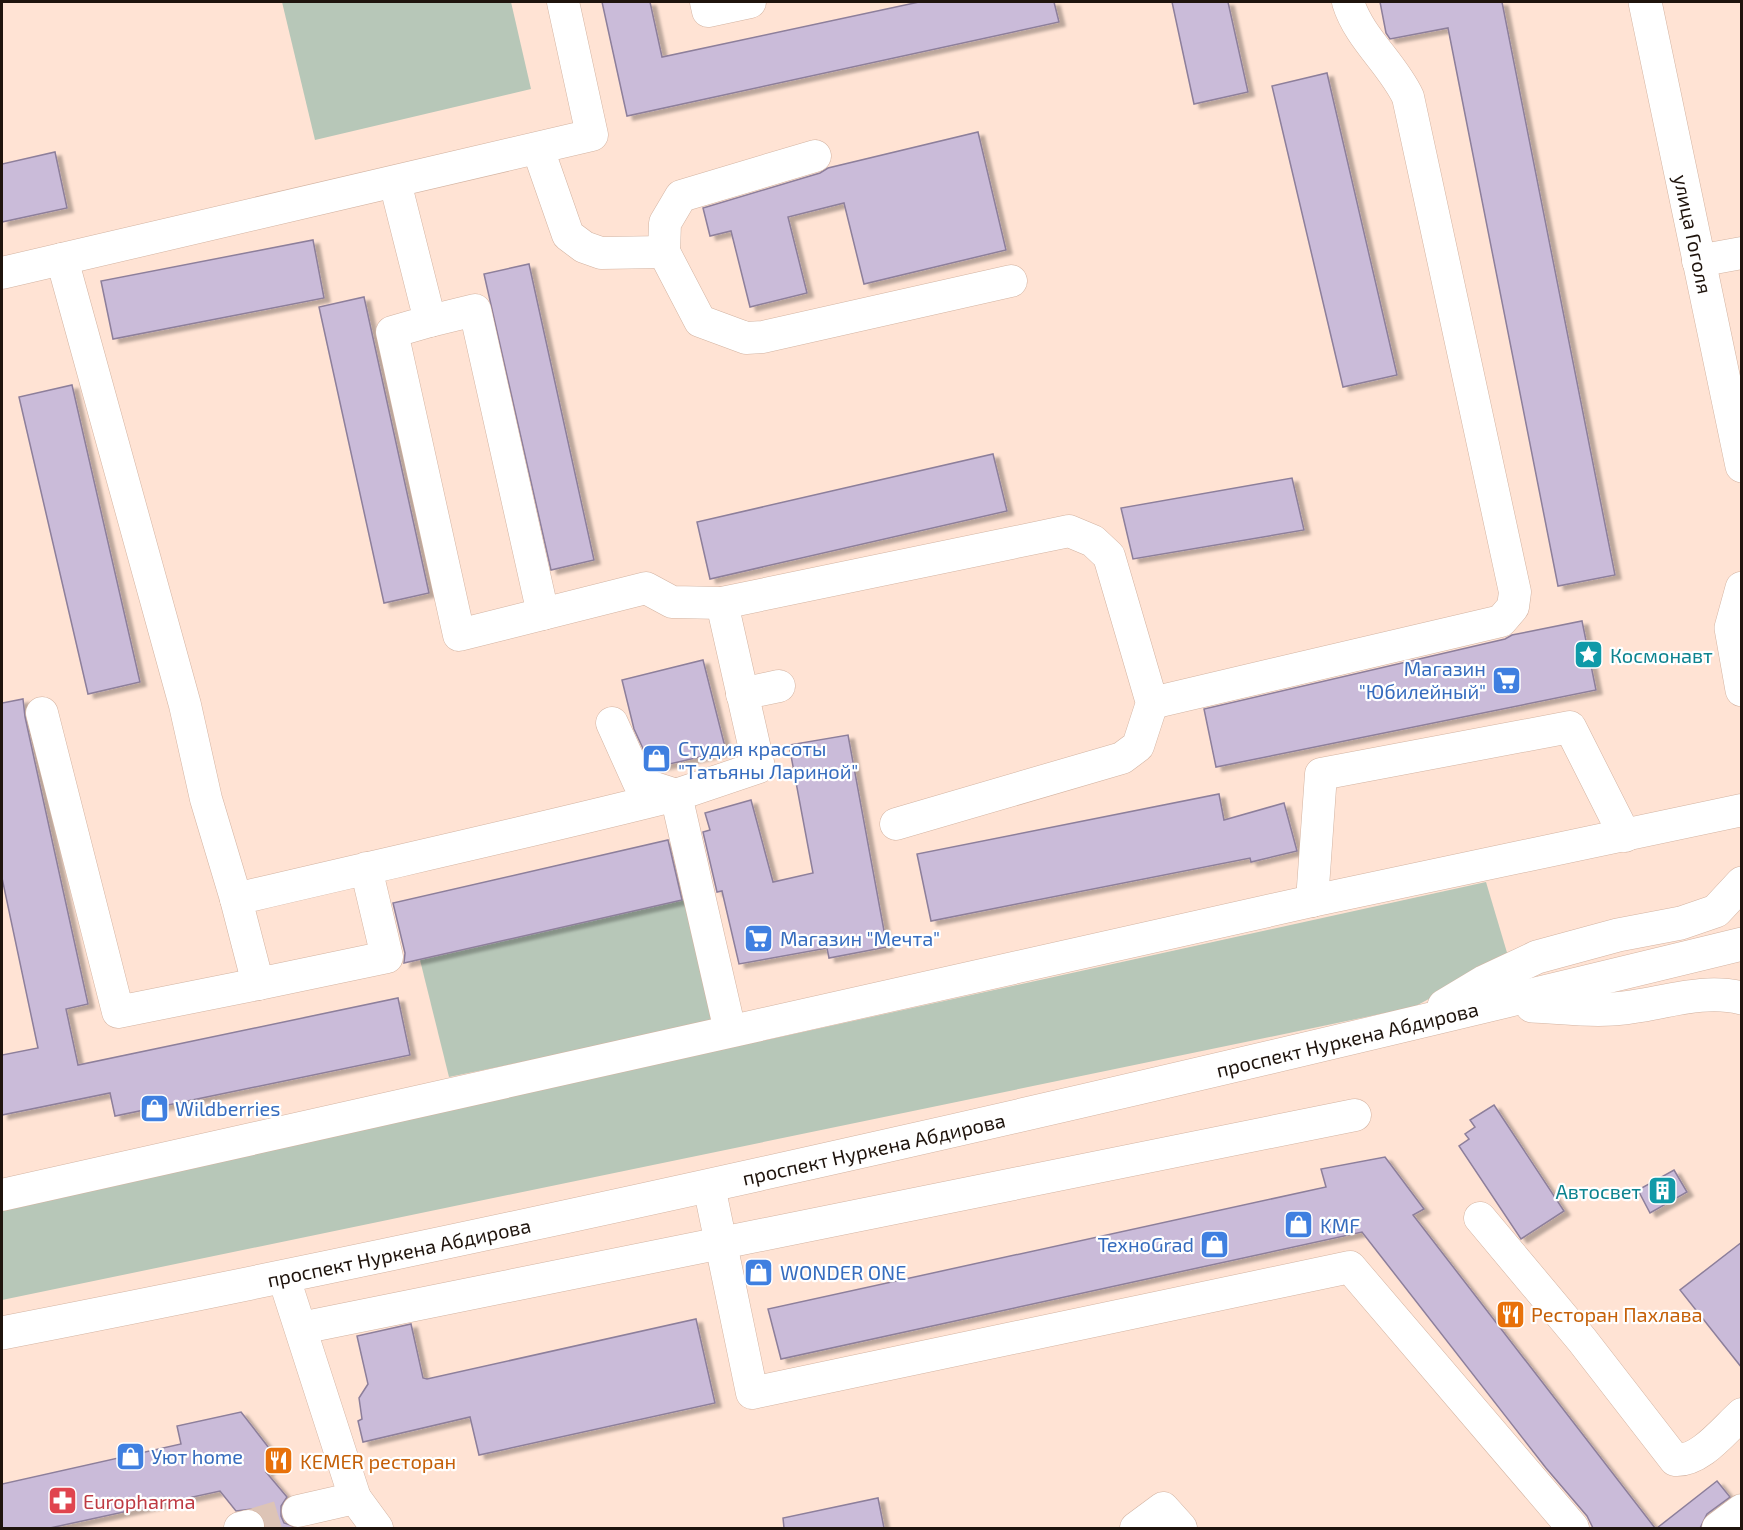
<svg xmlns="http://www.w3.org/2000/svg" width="1743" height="1530" viewBox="0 0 1743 1530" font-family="'Exo 2',sans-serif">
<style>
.green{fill:#b7c7b8}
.building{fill:#cabbd9;stroke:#8d7f9b;stroke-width:1.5;filter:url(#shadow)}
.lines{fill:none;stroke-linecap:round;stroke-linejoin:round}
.minor-tunnel{stroke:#ddc4b6;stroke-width:32;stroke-dasharray:32 16;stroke-linecap:butt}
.minor-casing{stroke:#d3b3a1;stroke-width:33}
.major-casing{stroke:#d3b3a1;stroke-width:34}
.highway-casing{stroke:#d3b3a1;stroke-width:34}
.minor{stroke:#fff;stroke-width:32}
.major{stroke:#fff;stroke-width:33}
.highway{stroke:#fff;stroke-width:33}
.labels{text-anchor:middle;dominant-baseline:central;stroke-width:4.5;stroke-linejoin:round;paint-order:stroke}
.street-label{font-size:20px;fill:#1f140d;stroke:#fff}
.culture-label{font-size:20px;fill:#0d838f;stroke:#fff;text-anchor:start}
.shop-label{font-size:20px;fill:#366cbe;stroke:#fff;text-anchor:start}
.food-label{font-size:20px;fill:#c56008;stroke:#fff;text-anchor:start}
.health-label{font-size:20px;fill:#be3a42;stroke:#fff;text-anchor:start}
</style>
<defs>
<filter id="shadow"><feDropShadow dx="6" dy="4" stdDeviation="1.5" flood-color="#0004"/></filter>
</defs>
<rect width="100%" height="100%" fill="#ffe3d4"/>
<g class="green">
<path d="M282,2h229l20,87 -216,51z"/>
<path d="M1486,882l22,74 -94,51 -1412,293v-92z"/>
<path d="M685,899l31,123 -267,55 -29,-117z"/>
</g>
<g class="building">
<path d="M602,2h48l12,55 257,-55h135l5,20 -432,94z"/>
<path d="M1172,2h56l20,90 -54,12z"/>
<path d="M1380,2h122l113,573 -57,11 -110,-558 -58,11 -4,-6z"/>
<path d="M1327,73l70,302 -54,12 -71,-301z"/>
<path d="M978,132l28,118 -142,34 -20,-81 -56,14 19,76 -57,14 -19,-76 -21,5 -7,-28 117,-35 8,-5z"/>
<path d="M55,152l12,56 -65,14v-58z"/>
<path d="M313,240l11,58 -211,41 -12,-58z"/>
<path d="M529,264l65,296 -43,10 -67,-296z"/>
<path d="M364,297l65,296 -45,10 -65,-296z"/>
<path d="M72,385l68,297 -52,12 -69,-297z"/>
<path d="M993,454l14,57 -297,68 -13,-57z"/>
<path d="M1292,478l12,52 -171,29 -12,-51z"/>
<path d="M1582,621l14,69 -380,77 -12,-58 301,-70 7,-4z"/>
<path d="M703,660l23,91 -74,17 -18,-39 -12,-49z"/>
<path d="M23,699l2,18 63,287 -22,5 12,56 320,-67 12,57 -295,61 -5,-23 -108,22v-60l36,-7 -36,-170v-175z"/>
<path d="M848,735l39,212 -58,11 -2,-10 -88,16 -17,-73 -5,1 -14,-60 7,-2 -5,-17 46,-13 22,82 40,-9 -24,-128z"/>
<path d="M1219,794l5,26 60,-17 13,48 -46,11 -1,-4 -319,63 -14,-67z"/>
<path d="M668,840l14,60 -278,63 1,-10 -12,-50z"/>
<path d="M1494,1105l70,106 -43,28 -62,-93 10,-7 -4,-5 10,-7 -5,-7z"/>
<path d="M1385,1157l39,52 -11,6 242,313h-62l-6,-12 -41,-48 -184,-236 -581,127 -13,-50 558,-122 -5,-18z"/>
<path d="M1674,1170l13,22 -37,21 -12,-23z"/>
<path d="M1742,1242v126l-62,-78z"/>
<path d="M696,1319l19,84 -236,52 -9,-38 -107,25 -5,-21 4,-2 -3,-21 9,-14 -11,-48 54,-12 12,54 4,1z"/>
<path d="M241,1412l38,49 -13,11 21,25 -6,9v10l3,7 15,5h-34l-5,-15 -8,-4 -16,2 -16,-20 -170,37h-48v-44l179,-40 -4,-18z"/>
<path d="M1717,1481l13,16 -23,17 -7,14h-43z"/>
<path d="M878,1498l6,30h-100l-1,-10z"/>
</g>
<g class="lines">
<path class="minor-tunnel" d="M248,1526l50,-15"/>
<defs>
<g id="minor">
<path d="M706,2l2,9 42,-9"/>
<path d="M538,149l30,86 16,12 17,6 63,-1 1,-29 16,-27 134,-40"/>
<path d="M395,182l35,139 -38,11 67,303 187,-47 26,14 50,1 37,164 -83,28 54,236"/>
<path d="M664,252l36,69 46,17 17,-1 248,-56"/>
<path d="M62,259l123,446 21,94 30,100"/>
<path d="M1698,261l44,-8"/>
<path d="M2,273l590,-138 -29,-133"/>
<path d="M430,321l45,-11 68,304"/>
<path d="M722,603l347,-72 24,10 16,15 43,147 -14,43 -16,12 -226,66"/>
<path d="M742,694l37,-8"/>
<path d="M1152,703l349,-82 12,-14 2,-15 -107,-495c-16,-34 -49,-59 -60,-95"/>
<path d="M42,713l76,299 140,-28"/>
<path d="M366,868l21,89 -129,27 -22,-85c147,-35 294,-67 440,-104l-37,-12 -27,-60"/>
<path d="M1312,901l9,-127 249,-47 55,109"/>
<path d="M709,1186l43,207 598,-126 223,261"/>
<path d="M2,1195l1310,-294 430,-91"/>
<path d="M1480,1218l102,122 93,120c25,2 49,-30 67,-46"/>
<path d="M284,1278l71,220 -57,13"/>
<path d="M301,1328l1054,-213"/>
<path d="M355,1498l22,30"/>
<path d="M240,1528l8,-2"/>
<path d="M1136,1528l27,-20 18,20"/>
<path d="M1718,1528l24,-18"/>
</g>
<g id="major">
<path d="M1742,588l-11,40 11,62"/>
<path d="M1444,1006l40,-24 53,-25 81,-22 63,-12 35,-12 26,-28"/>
<path d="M1532,1006c26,1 54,5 80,3 43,-2 87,-22 130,-11"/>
<path id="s1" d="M2,1333c583,-114 1162,-248 1740,-389"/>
</g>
<g id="highway">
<path id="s2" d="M1645,2l97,464"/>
</g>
</defs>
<use href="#minor" class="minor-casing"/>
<use href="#major" class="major-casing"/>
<use href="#highway" class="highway-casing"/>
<use href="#minor" class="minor"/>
<use href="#major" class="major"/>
<use href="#highway" class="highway"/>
</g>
<defs>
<symbol id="sight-square" viewBox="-11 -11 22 22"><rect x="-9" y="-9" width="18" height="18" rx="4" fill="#0f9aa8" stroke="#fff"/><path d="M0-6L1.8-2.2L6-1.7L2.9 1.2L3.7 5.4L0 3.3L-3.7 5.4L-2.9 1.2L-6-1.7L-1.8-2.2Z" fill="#fff"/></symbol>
<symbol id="supermarket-square" viewBox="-11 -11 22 22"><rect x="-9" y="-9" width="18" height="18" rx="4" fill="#3f7fe0" stroke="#fff"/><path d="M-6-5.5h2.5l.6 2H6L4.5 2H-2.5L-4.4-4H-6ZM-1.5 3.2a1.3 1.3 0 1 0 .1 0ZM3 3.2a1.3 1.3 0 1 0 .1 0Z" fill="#fff"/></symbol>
<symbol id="shop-square" viewBox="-11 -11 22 22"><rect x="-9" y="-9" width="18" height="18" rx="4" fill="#3f7fe0" stroke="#fff"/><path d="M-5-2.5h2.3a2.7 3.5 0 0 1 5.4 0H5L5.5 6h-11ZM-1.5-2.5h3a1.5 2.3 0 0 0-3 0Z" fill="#fff"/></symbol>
<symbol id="building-square" viewBox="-11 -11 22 22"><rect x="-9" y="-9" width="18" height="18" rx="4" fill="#0f9aa8" stroke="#fff"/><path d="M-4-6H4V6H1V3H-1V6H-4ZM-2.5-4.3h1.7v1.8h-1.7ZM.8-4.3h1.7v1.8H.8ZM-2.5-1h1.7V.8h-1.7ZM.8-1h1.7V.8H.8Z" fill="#fff"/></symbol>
<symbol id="restaurant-square" viewBox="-11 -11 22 22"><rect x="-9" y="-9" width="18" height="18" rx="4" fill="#e8710a" stroke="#fff"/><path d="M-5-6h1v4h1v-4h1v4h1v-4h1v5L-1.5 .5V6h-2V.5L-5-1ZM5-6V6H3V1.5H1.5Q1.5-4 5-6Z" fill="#fff"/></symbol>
<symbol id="pharmacy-square" viewBox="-11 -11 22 22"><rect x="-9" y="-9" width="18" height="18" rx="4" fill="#e0444e" stroke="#fff"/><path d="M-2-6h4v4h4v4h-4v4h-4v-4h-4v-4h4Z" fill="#fff"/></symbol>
</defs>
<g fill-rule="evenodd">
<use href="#sight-square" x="1572" y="638" width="33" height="33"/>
<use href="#supermarket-square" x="1490" y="664" width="33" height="33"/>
<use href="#shop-square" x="640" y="742" width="33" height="33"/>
<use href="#supermarket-square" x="742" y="922" width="33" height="33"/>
<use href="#shop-square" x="138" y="1092" width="33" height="33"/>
<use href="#building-square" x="1646" y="1174" width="33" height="33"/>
<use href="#shop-square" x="1282" y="1208" width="33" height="33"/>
<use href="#shop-square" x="1198" y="1228" width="33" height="33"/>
<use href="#shop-square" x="742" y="1256" width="33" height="33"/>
<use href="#restaurant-square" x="1494" y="1298" width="33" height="33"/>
<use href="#shop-square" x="114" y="1440" width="33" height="33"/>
<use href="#restaurant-square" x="262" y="1444" width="33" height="33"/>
<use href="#pharmacy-square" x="46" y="1484" width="33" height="33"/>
</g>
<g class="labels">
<g class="street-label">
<text stroke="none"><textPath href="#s2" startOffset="237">улица Гоголя</textPath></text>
<text stroke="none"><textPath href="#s1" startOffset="1377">проспект Нуркена Абдирова</textPath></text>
<text stroke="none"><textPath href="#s1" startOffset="891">проспект Нуркена Абдирова</textPath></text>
<text stroke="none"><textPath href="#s1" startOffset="405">проспект Нуркена Абдирова</textPath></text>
</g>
<g class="culture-label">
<text x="1610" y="655">Космонавт</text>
<text x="1641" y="1191" text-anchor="end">Автосвет</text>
</g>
<g class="shop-label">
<text x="1486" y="668" text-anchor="end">Магазин<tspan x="1486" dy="23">"Юбилейный"</tspan></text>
<text x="678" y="748">Студия красоты<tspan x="678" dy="23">"Татьяны Лариной"</tspan></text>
<text x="780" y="938">Магазин "Мечта"</text>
<text x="175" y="1108">Wildberries</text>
<text x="1320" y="1225">KMF</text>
<text x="1194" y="1244" text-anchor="end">ТехноGrad</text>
<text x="780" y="1272">WONDER ONE</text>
<text x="151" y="1456">Уют home</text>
</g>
<g class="food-label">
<text x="1531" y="1314">Ресторан Пахлава</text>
<text x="300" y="1461">KEMER ресторан</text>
</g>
<g class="health-label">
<text x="83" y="1501">Europharma</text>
</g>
</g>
<rect width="1743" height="1530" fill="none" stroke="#1f140d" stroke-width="6"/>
</svg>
